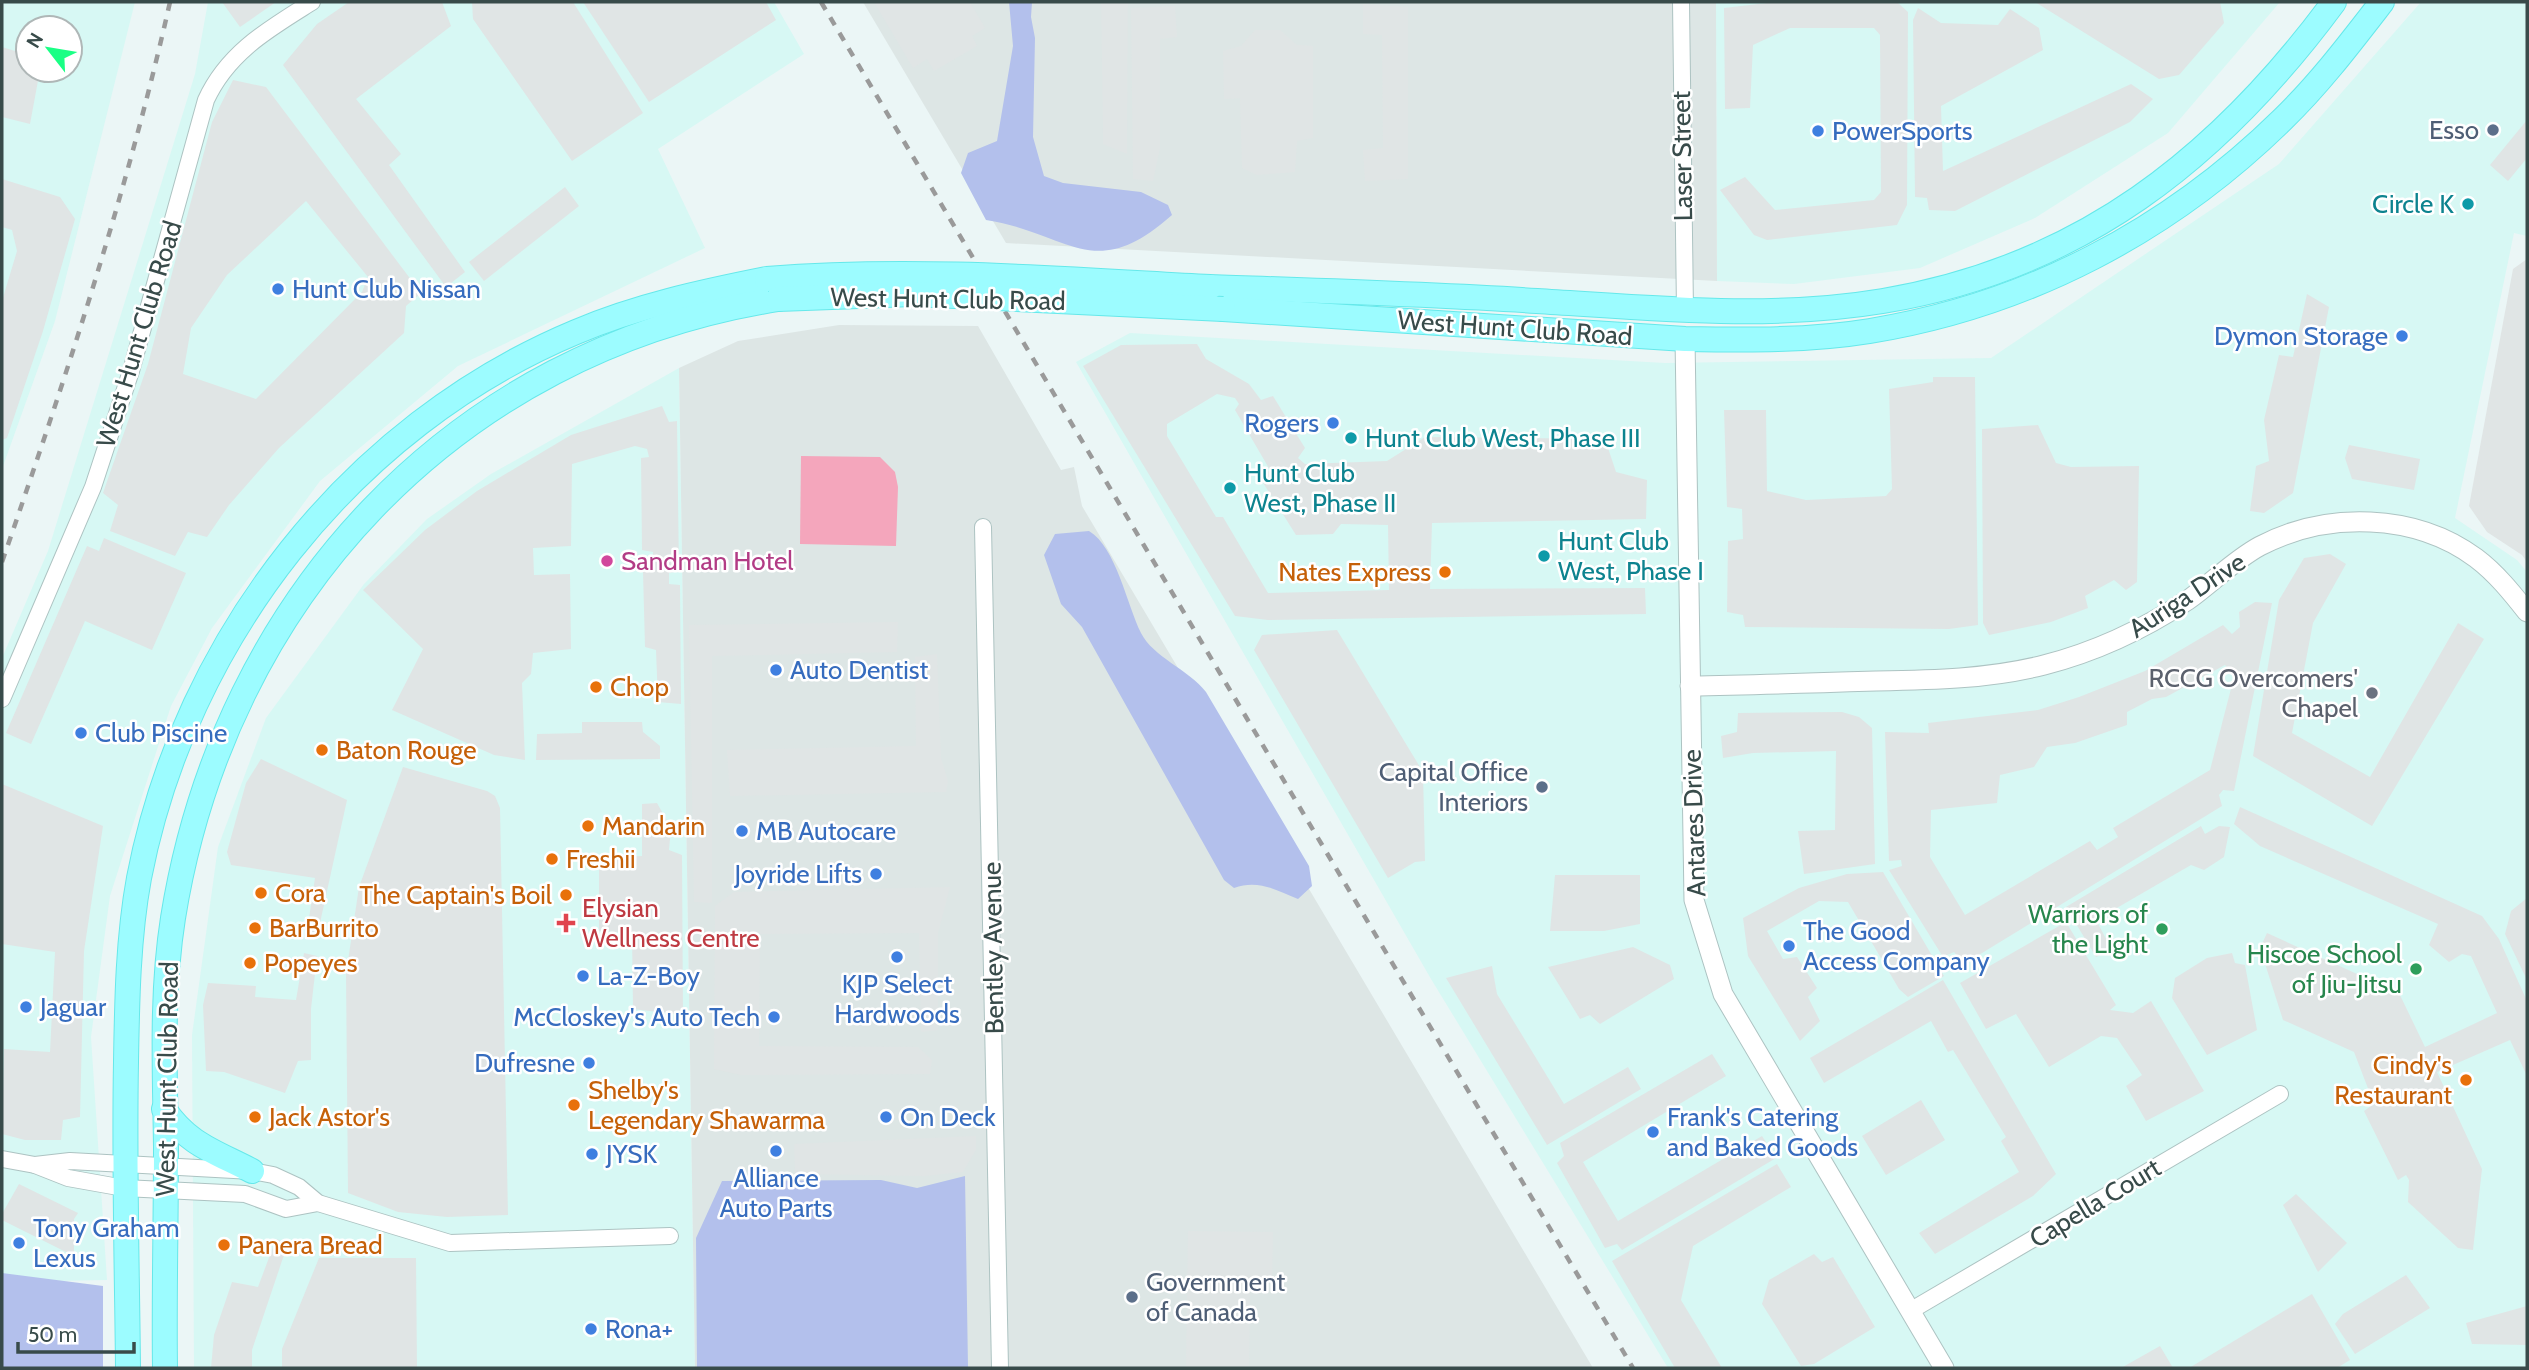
<svg xmlns="http://www.w3.org/2000/svg" width="2529" height="1370" viewBox="0 0 2529 1370" font-family="Cabin,sans-serif">
<style>
.commercial{fill:#d7f8f4;fill-rule:evenodd}
.industrial{fill:#dde6e5}
.green{fill:#b3c0ec}
.parking{fill:#e0e5e5;fill-rule:evenodd}
.water{fill:#f4a6bc}
.lines{fill:none;stroke-linecap:round;stroke-linejoin:round}
.minor-casing{stroke:#adc3c2;stroke-width:18}
.tertiary-casing{stroke:#adc3c2;stroke-width:21}
.primary-casing{stroke:#66e8ea;stroke-width:26}
.minor{stroke:#fff;stroke-width:16}
.tertiary{stroke:#fff;stroke-width:19}
.primary{stroke:#9cfcff;stroke-width:24}
.rail{stroke:#9a9a9a;stroke-width:4.5;stroke-dasharray:9 9;stroke-linecap:butt}
.primary-bridge-casing{stroke:#66e8ea;stroke-width:26;stroke-linecap:butt}
.primary-bridge{stroke:#9cfcff;stroke-width:24}
.service-dot{fill:#5c6f8a;stroke:#fff;stroke-width:2.5}
.shop-dot{fill:#3f7fe0;stroke:#fff;stroke-width:2.5}
.culture-dot{fill:#0f9aa8;stroke:#fff;stroke-width:2.5}
.hotel-dot{fill:#d1479c;stroke:#fff;stroke-width:2.5}
.food-dot{fill:#e8710a;stroke:#fff;stroke-width:2.5}
.worship-dot{fill:#6b7280;stroke:#fff;stroke-width:2.5}
.health-dot{fill:#e0444e;stroke:#fff;stroke-width:2.5}
.leisure-dot{fill:#2e9e5b;stroke:#fff;stroke-width:2.5}
.labels{text-anchor:middle;dominant-baseline:central;stroke-width:5;stroke-linejoin:round;paint-order:stroke}
.service-label{font-size:26px;fill:#4e5e75;stroke:#fff;text-anchor:end}
.shop-label{font-size:26px;fill:#366cbe;stroke:#fff;text-anchor:start}
.street-label{font-size:26px;fill:#384b4a;stroke:#fff}
.culture-label{font-size:26px;fill:#0d838f;stroke:#fff;text-anchor:start}
.hotel-label{font-size:26px;fill:#b23c85;stroke:#fff;text-anchor:start}
.food-label{font-size:26px;fill:#c56008;stroke:#fff;text-anchor:start}
.worship-label{font-size:26px;fill:#5b616d;stroke:#fff;text-anchor:end}
.health-label{font-size:26px;fill:#be3a42;stroke:#fff;text-anchor:start}
.leisure-label{font-size:26px;fill:#27864d;stroke:#fff;text-anchor:end}
</style>
<rect width="100%" height="100%" fill="#ebf6f6"/>
<g class="commercial">
<path d="M2,2h133l-80,319 -53,148zM28,28h42v42h-42z"/>
<path d="M208,2h566l30,52 -146,95 47,99 -247,118 -138,115 -108,147 -41,78 -61,190 -19,141 16,243 -105,2v-624l46,-107 147,-477z"/>
<path d="M1716,2h564l-112,131 -133,85 -115,50 -126,16 -77,-3z"/>
<path d="M2421,2h106v234l-13,-3 -59,285 62,42 10,12v796h-859l-237,-389 -355,-617 54,-29 535,30 326,-5 288,-194z"/>
<path d="M679,368l16,1000h-501l-2,-333 26,-188 48,-129 98,-134 63,-65 64,-45z"/>
</g>
<g class="industrial">
<path d="M863,2h853l1,279 -711,-38z"/>
<path d="M839,325l139,1 83,144 13,-3 8,39 511,862h-898l-16,-1000 59,-27z"/>
</g>
<g class="green">
<path d="M1009,2h23l-1,15 4,21 -2,99 11,39 19,7 78,9 27,13 4,10c-79,70 -102,18 -186,5l-25,-47 7,-20 29,-12 16,-95z"/>
<path d="M1089,531c27,16 38,74 52,102 12,24 47,36 65,59l103,174 3,20 -14,13c-22,-9 -40,-20 -64,-11l-10,-8 -142,-253 -21,-23 -17,-49 11,-21z"/>
<path d="M965,1176l3,192h-271l-1,-130 26,-57 159,-1 36,8z"/>
<path d="M2,1273l101,13v82h-101z"/>
</g>
<g class="parking">
<path d="M222,2h54l-36,25z"/>
<path d="M349,2h93l9,24 -95,73 45,55 -12,11 76,107 -19,15 -163,-222 34,-41z"/>
<path d="M472,2h101l70,111 -71,48 -99,-142z"/>
<path d="M583,2h183l10,18 -127,82z"/>
<path d="M874,2h96l15,26 -13,8 5,10 -43,25 -7,-12 -14,9z"/>
<path d="M1775,2h122l11,10 -1,193 -10,20 -130,15 -13,-5 -34,-45 25,-13 30,33 99,-10 7,-8 -1,-157 -6,-7h-84l-37,17 -3,63 -25,1 -1,-101z"/>
<path d="M2035,2h185l4,21 -45,52 -20,4z"/>
<path d="M1101,3h27l-1,151 -24,-10z"/>
<path d="M1363,4l45,3v172l-43,2 -2,-31 20,-2 -1,-113 -19,-1z"/>
<path d="M1175,6l2,31 -17,2v109l-7,33 -20,-2 -2,-171z"/>
<path d="M1918,8l23,15 57,2 12,-16 29,19 4,22 -102,56 2,65 188,-87 22,15 -23,23 -175,89 -26,-1 -2,-12 -12,-1 -2,-177z"/>
<path d="M1255,30h25l17,15 16,1v92l-16,3 -2,31 -38,3 -15,-7 -2,-70 -16,1 -1,-48 18,-5z"/>
<path d="M2,47l26,8v15h12l-10,54 -28,-7z"/>
<path d="M233,80l33,7 155,206 -15,13 -2,27 -125,115 -50,57 -22,32 -19,-5 -13,24 -65,-25 8,-26 -15,-12 45,-129 64,-242zM306,201l62,76 -6,15 -106,107 -73,-25 8,-46 36,-53z"/>
<path d="M2527,120v38l-19,23 -18,-16z"/>
<path d="M2,179l58,18 15,22 -32,112 -36,107 -5,2v-139l15,-50 -5,-21 -10,-3z"/>
<path d="M565,187l14,19 -95,75 -15,-19z"/>
<path d="M2527,259v303l-5,-7 -35,-23 -18,-26 44,-237z"/>
<path d="M2307,294l22,13 -36,186 -29,20 -14,-2 6,-45 13,-5 -5,-41 15,-65 14,2z"/>
<path d="M1197,344l9,15 43,25 12,16 12,-4 32,52 -7,10 7,6 82,-3 38,-24 180,2 11,33 31,8 -1,39 -214,4 -2,66 215,-1 1,26 -378,6 -33,-4 -152,-250 38,-21zM1217,394l18,4 4,6 -4,6 35,60 -10,8 36,57 37,-1 8,-10 47,1 1,65 -121,3 -45,-76h-7l-49,-81v-12z"/>
<path d="M1933,377h42l3,248 -29,4 -204,-2 -2,-12 -16,-3 1,-71 15,-2 -1,-30 -15,-2 -3,-97h42l1,81 39,9 80,-4 6,-7 -3,-100 44,-7z"/>
<path d="M662,406l7,16 8,-1 2,150 -10,2v11l11,1 1,119 -23,-2 -2,-52 -11,-3 -2,-75 9,-3 1,-17 -11,-2 -1,-92 8,-1 -2,-8 -12,-3 -63,18 -1,82 -38,2 1,27 36,-1 1,75 -38,4 -2,21 -9,9 3,77 -31,-5 -102,-45 31,-61 -60,-59 62,-60 52,-39 94,-56z"/>
<path d="M2038,425l18,38 15,4 68,-1 -2,116 -11,8 -12,-10 -29,16 3,12 -37,14 -62,13 -6,-12 -1,-194z"/>
<path d="M2349,445l71,14 -6,31 -62,-11 -7,-21z"/>
<path d="M104,538l82,35 -34,77 -67,-29 -54,123 -25,-11 81,-187 12,5z"/>
<path d="M2330,554l16,10 -33,59 -21,110 78,44 88,-154 26,16 -112,187 -119,-70 26,-156 25,-42z"/>
<path d="M2255,602l17,1 -38,188 -11,-1 -4,5 3,11 -258,158 -10,-12 -11,5 -54,-87 13,-4 -1,-6 -12,1 -4,-129 44,1 -1,-10 110,-13 41,-13 66,-26 78,-46 9,9 8,-7 -1,-15zM2225,665l9,12 -24,93 -97,58 5,9 -21,13 -7,-9 -125,74 -35,-58 1,-47 66,-7 3,-28 34,-8 13,-20 28,-4 52,-18v-13l25,-13 14,-2z"/>
<path d="M898,622l-1,30 -185,4v247l-18,-1 -5,-277z"/>
<path d="M1337,630l86,142 2,89 -10,1 -27,16 -134,-228 8,-15z"/>
<path d="M937,654l4,104 7,23 -2,11 -216,4 -3,-46 189,-4 -1,-89z"/>
<path d="M1842,712l17,5 13,11 3,136 -71,10 -6,-43 37,-1 1,-79 -83,2 -30,5 -2,-22 16,-4 1,-19z"/>
<path d="M582,722h60l1,10 17,14v13l-124,1 1,-26 45,-1z"/>
<path d="M261,759l86,41 -29,132h-11l8,-54 -84,-13 -4,-13 19,-69z"/>
<path d="M403,767l84,24 8,5 5,12 8,407 -61,2 -49,-5 -50,-19 -2,-219 13,-87z"/>
<path d="M2,784l101,42 -19,125 -4,166 -17,3 -2,20h-36l-23,-6 2,-85 46,3 5,-100 -53,-8z"/>
<path d="M657,803l14,25 -2,22 13,5 1,160 -50,-6 -1,-76 -33,-2v-73l43,-2v-52z"/>
<path d="M2240,807l242,109 17,23 28,62v75l-17,-36 -73,32 45,97 -9,81 -15,-2 -50,-46 1,-22 -3,-5 -8,5 -34,-69 10,-7 -20,-52 -71,-32 -23,-72 7,-15 132,60 26,54 72,-34 -26,-57 -9,-2 -13,8 -20,-17 9,-21 -178,-78 -26,-22z"/>
<path d="M2201,826l4,8 14,-8 11,1 -6,30 -20,13 -13,-5 -95,55 16,30 -16,7 -30,-50z"/>
<path d="M1883,872l61,104 -36,21 -9,-8 -51,-87 -29,-1 -52,30 16,28 14,-2 20,31 -9,9 12,24 -20,20 -52,-85 -5,-38 56,-30 48,-14z"/>
<path d="M1555,875h85v49l-36,7h-54z"/>
<path d="M950,887l-12,46v97l-17,2 -2,-99 -159,1 -1,112 159,1 14,13 -2,14 -189,1 -27,-6 1,-163 19,-14z"/>
<path d="M2527,898v82l-22,-46 6,-23z"/>
<path d="M2066,922l50,83 -6,5 23,3 18,-12 53,90 -58,30 -20,-35 16,-11 -25,-37 -16,-2 -52,31 -33,-53 -30,15 -26,-46z"/>
<path d="M1633,947l37,18 4,14 -74,45 -10,-9 -10,4 -32,-52z"/>
<path d="M304,953l13,3 -6,53v51l-13,1 -13,32 -61,-21 -18,-1 -3,-66 5,-22 48,3 -1,11 41,3z"/>
<path d="M2232,953l3,10 10,2 12,65 -50,25 -35,-57 3,-20 32,-20z"/>
<path d="M1492,966l5,28 67,110 64,-37 13,22 -94,56 -101,-167z"/>
<path d="M1943,980l113,194 -23,22 -98,58 -16,-21 100,-61 -18,-31 5,-4 -53,-87 -5,2 -17,-31 -107,62 -14,-25z"/>
<path d="M1712,1054l14,22 -143,86 35,59 144,-85 14,22 -154,92 -5,-6 -12,4 -48,-85 7,-7 -4,-13z"/>
<path d="M1921,1100l24,40 -59,35 -24,-39z"/>
<path d="M976,1136v14l-13,22 -39,4 -129,-2 -1,-30z"/>
<path d="M1777,1164l14,23 -98,59 -12,54 41,68h-47l-63,-107z"/>
<path d="M19,1184l59,29 -4,6v37l-72,-36v-6z"/>
<path d="M2296,1194l51,49 -29,29 -35,-67z"/>
<path d="M1188,1231l85,1 -1,50 -22,1 -1,85h-63z"/>
<path d="M276,1239l12,4 -36,107v18h-41l3,-33 18,-53 26,5z"/>
<path d="M1814,1254l8,8 11,-5 42,70 -61,37 -13,2 -39,-62 7,-24z"/>
<path d="M319,1258h97l1,110h-135v-19z"/>
<path d="M2406,1275l24,33 -75,46 -20,-30 8,-10z"/>
<path d="M2312,1294l38,66 -13,8h-148z"/>
<path d="M2527,1306v39l-55,-1 -6,-21z"/>
<path d="M2160,1346l13,22h-52z"/>
</g>
<path class="water" d="M801,456l79,1 15,15 3,15 -2,59 -96,-2z"/>
<g class="lines">
<defs>
<g id="minor">
<path d="M1681,2l4,309"/>
<path d="M983,527l17,841"/>
<path d="M2,699l91,-212 38,-116 75,-271c22,-48 63,-71 106,-98"/>
<path d="M2,1159l33,6 33,13 56,10 121,6 41,15 32,-6"/>
<path d="M35,1165l35,-4 182,10 21,4 26,12 19,16 132,40 220,-7"/>
<path d="M1910,1311l370,-217"/>
</g>
<g id="tertiary">
<path d="M1685,339l9,561 29,94 221,374"/>
<path d="M1690,686c62,-1 124,-3 186,-5 56,-1 113,-2 168,-16 51,-13 100,-36 144,-65 24,-17 46,-40 72,-54 67,-35 155,-33 216,12 20,15 36,35 51,54"/>
</g>
<g id="primary">
<path d="M1210,287c109,4 219,7 327,14 115,7 232,19 346,0 197,-33 335,-142 451,-299"/>
<path d="M1223,309l462,30c62,1 124,2 185,-8 158,-26 299,-100 413,-212 37,-36 68,-77 99,-117"/>
<path d="M164,1109c24,36 52,43 88,62"/>
<path d="M128,1368c-1,-102 -4,-204 -2,-306 1,-62 2,-124 13,-184 46,-239 212,-452 437,-546 61,-26 126,-40 191,-53"/>
<path d="M165,1368c-1,-74 1,-147 1,-221 -1,-77 -5,-153 7,-229 51,-319 281,-568 605,-619"/>
</g>
</defs>
<use href="#minor" class="minor-casing"/>
<use href="#tertiary" class="tertiary-casing"/>
<use href="#primary" class="primary-casing"/>
<use href="#minor" class="minor"/>
<use href="#tertiary" class="tertiary"/>
<use href="#primary" class="primary"/>
<g class="rail">
<path d="M821,2l812,1366"/>
<path d="M2,562c64,-185 125,-369 168,-560"/>
</g>
<defs>
<g id="primary-bridge">
<path d="M767,279c148,-12 295,0 443,8"/>
<path d="M778,299l135,-5 310,15"/>
</g>
</defs>
<use href="#primary-bridge" class="primary-bridge-casing"/>
<use href="#primary-bridge" class="primary-bridge"/>
</g>
<g class="service-dot">
<circle cx="2493" cy="130" r="7"/>
<circle cx="1542" cy="787" r="7"/>
<circle cx="1132" cy="1297" r="7"/>
</g>
<g class="shop-dot">
<circle cx="1818" cy="131" r="7"/>
<circle cx="278" cy="289" r="7"/>
<circle cx="2402" cy="336" r="7"/>
<circle cx="1333" cy="423" r="7"/>
<circle cx="776" cy="670" r="7"/>
<circle cx="81" cy="733" r="7"/>
<circle cx="742" cy="831" r="7"/>
<circle cx="876" cy="874" r="7"/>
<circle cx="1789" cy="946" r="7"/>
<circle cx="897" cy="957" r="7"/>
<circle cx="583" cy="976" r="7"/>
<circle cx="26" cy="1007" r="7"/>
<circle cx="774" cy="1017" r="7"/>
<circle cx="589" cy="1063" r="7"/>
<circle cx="886" cy="1117" r="7"/>
<circle cx="1653" cy="1132" r="7"/>
<circle cx="776" cy="1151" r="7"/>
<circle cx="592" cy="1154" r="7"/>
<circle cx="19" cy="1243" r="7"/>
<circle cx="591" cy="1329" r="7"/>
</g>
<g class="culture-dot">
<circle cx="2468" cy="204" r="7"/>
<circle cx="1351" cy="438" r="7"/>
<circle cx="1230" cy="488" r="7"/>
<circle cx="1544" cy="556" r="7"/>
</g>
<circle class="hotel-dot" cx="607" cy="561" r="7"/>
<g class="food-dot">
<circle cx="1445" cy="572" r="7"/>
<circle cx="596" cy="687" r="7"/>
<circle cx="322" cy="750" r="7"/>
<circle cx="588" cy="826" r="7"/>
<circle cx="552" cy="859" r="7"/>
<circle cx="261" cy="893" r="7"/>
<circle cx="566" cy="895" r="7"/>
<circle cx="255" cy="928" r="7"/>
<circle cx="250" cy="963" r="7"/>
<circle cx="2466" cy="1080" r="7"/>
<circle cx="574" cy="1105" r="7"/>
<circle cx="255" cy="1117" r="7"/>
<circle cx="224" cy="1245" r="7"/>
</g>
<circle class="worship-dot" cx="2372" cy="693" r="7"/>
<path class="health-dot" d="M562.5 912.5h7v7h7v7h-7v7h-7v-7h-7v-7h7z"/>
<g class="leisure-dot">
<circle cx="2162" cy="929" r="7"/>
<circle cx="2416" cy="969" r="7"/>
</g>
<g class="labels">
<g class="service-label">
<text x="2479" y="130">Esso</text>
<text x="1528" y="772">Capital Office<tspan x="1528" dy="30">Interiors</tspan></text>
<text x="1146" y="1282" text-anchor="start">Government<tspan x="1146" dy="30">of Canada</tspan></text>
</g>
<g class="shop-label">
<text x="1832" y="131">PowerSports</text>
<text x="292" y="289">Hunt Club Nissan</text>
<text x="2388" y="336" text-anchor="end">Dymon Storage</text>
<text x="1319" y="423" text-anchor="end">Rogers</text>
<text x="790" y="670">Auto Dentist</text>
<text x="95" y="733">Club Piscine</text>
<text x="756" y="831">MB Autocare</text>
<text x="862" y="874" text-anchor="end">Joyride Lifts</text>
<text x="1803" y="931">The Good<tspan x="1803" dy="30">Access Company</tspan></text>
<text x="597" y="976">La-Z-Boy</text>
<text x="897" y="984" text-anchor="middle">KJP Select<tspan x="897" dy="30">Hardwoods</tspan></text>
<text x="40" y="1007">Jaguar</text>
<text x="760" y="1017" text-anchor="end">McCloskey's Auto Tech</text>
<text x="575" y="1063" text-anchor="end">Dufresne</text>
<text x="900" y="1117">On Deck</text>
<text x="1667" y="1117">Frank's Catering<tspan x="1667" dy="30">and Baked Goods</tspan></text>
<text x="606" y="1154">JYSK</text>
<text x="776" y="1178" text-anchor="middle">Alliance<tspan x="776" dy="30">Auto Parts</tspan></text>
<text x="33" y="1228">Tony Graham<tspan x="33" dy="30">Lexus</tspan></text>
<text x="605" y="1329">Rona+</text>
</g>
<g class="street-label">
<text transform="translate(1682 156) rotate(-91)">Laser Street</text>
<text transform="translate(948 299) rotate(1)">West Hunt Club Road</text>
<text transform="translate(1515 328) rotate(4)">West Hunt Club Road</text>
<text transform="translate(139 334) rotate(-73)">West Hunt Club Road</text>
<text transform="translate(2187 595) rotate(-33)">Auriga Drive</text>
<text transform="translate(1694 823) rotate(-92)">Antares Drive</text>
<text transform="translate(993 948) rotate(-91)">Bentley Avenue</text>
<text transform="translate(167 1079) rotate(-89)">West Hunt Club Road</text>
<text transform="translate(2095 1203) rotate(-31)">Capella Court</text>
</g>
<g class="culture-label">
<text x="2454" y="204" text-anchor="end">Circle K</text>
<text x="1365" y="438">Hunt Club West, Phase III</text>
<text x="1244" y="473">Hunt Club<tspan x="1244" dy="30">West, Phase II</tspan></text>
<text x="1558" y="541">Hunt Club<tspan x="1558" dy="30">West, Phase I</tspan></text>
</g>
<g class="hotel-label">
<text x="621" y="561">Sandman Hotel</text>
</g>
<g class="food-label">
<text x="1431" y="572" text-anchor="end">Nates Express</text>
<text x="610" y="687">Chop</text>
<text x="336" y="750">Baton Rouge</text>
<text x="602" y="826">Mandarin</text>
<text x="566" y="859">Freshii</text>
<text x="275" y="893">Cora</text>
<text x="552" y="895" text-anchor="end">The Captain's Boil</text>
<text x="269" y="928">BarBurrito</text>
<text x="264" y="963">Popeyes</text>
<text x="2452" y="1065" text-anchor="end">Cindy's<tspan x="2452" dy="30">Restaurant</tspan></text>
<text x="588" y="1090">Shelby's<tspan x="588" dy="30">Legendary Shawarma</tspan></text>
<text x="269" y="1117">Jack Astor's</text>
<text x="238" y="1245">Panera Bread</text>
</g>
<g class="worship-label">
<text x="2358" y="678">RCCG Overcomers'<tspan x="2358" dy="30">Chapel</tspan></text>
</g>
<g class="health-label">
<text x="582" y="908">Elysian<tspan x="582" dy="30">Wellness Centre</tspan></text>
</g>
<g class="leisure-label">
<text x="2148" y="914">Warriors of<tspan x="2148" dy="30">the Light</tspan></text>
<text x="2402" y="954">Hiscoe School<tspan x="2402" dy="30">of Jiu-Jitsu</tspan></text>
</g>
</g>
<rect width="2529" height="1370" fill="none" stroke="#384b4a" stroke-width="7"/>
<g transform="translate(49 49) rotate(301)"><circle r="33" fill="#ffffff" stroke="#afb7b7" stroke-width="2"/>
<path d="M0-5L12 26L0 18L-12 26Z" fill="#1aff85"/>
<text y="-10" font-size="19" font-weight="bold" text-anchor="middle" fill="#384b4a">N</text>
</g>
<path d="M18 1342v10h116v-10" fill="none" stroke="#384b4a" stroke-width="3.5"/>
<text x="28" y="1342" font-size="21" fill="#384b4a" stroke="#ffffff" stroke-width="5" paint-order="stroke">50 m</text>
</svg>
